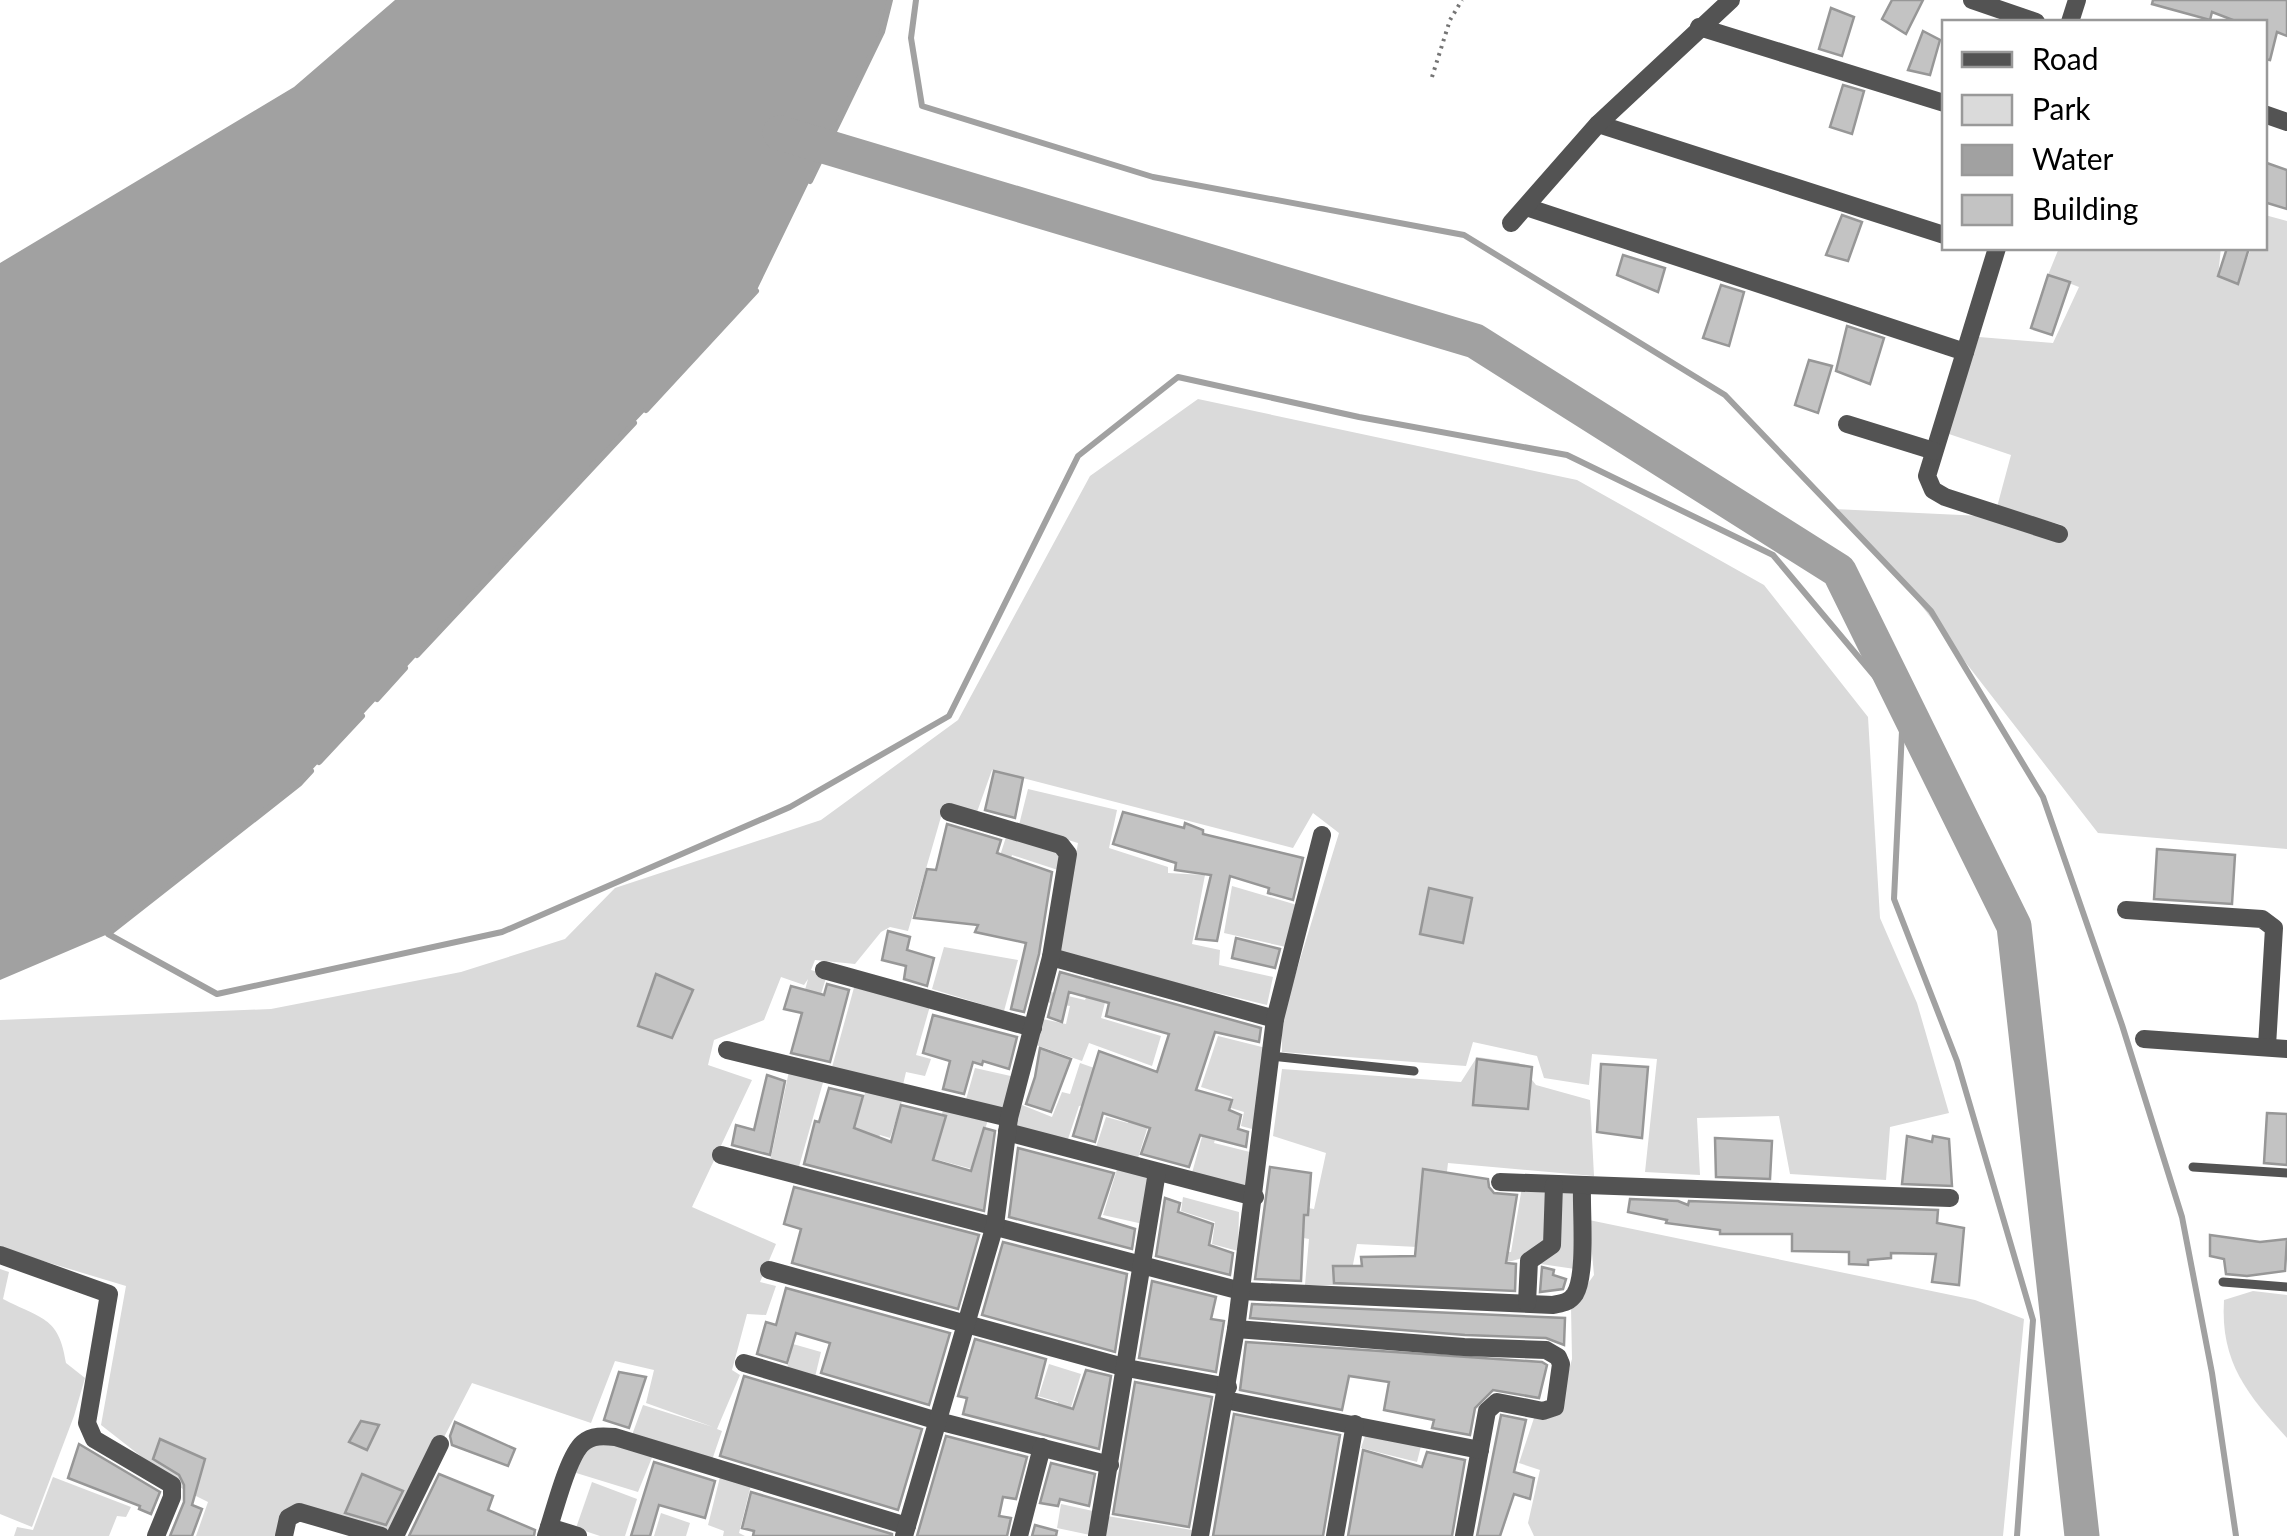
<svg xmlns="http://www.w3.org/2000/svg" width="2287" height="1536" viewBox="0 0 2287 1536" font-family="Lato,sans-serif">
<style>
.green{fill:#dadada}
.water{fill:#a1a1a1}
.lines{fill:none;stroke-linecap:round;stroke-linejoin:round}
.stream{stroke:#a1a1a1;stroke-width:6}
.river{stroke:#a1a1a1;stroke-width:35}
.building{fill:#c3c3c3;stroke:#979797;stroke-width:2.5}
.path{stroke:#757575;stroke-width:4;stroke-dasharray:2.5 5;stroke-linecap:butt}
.lane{stroke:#535353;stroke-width:9}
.street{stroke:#535353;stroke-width:18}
</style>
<rect width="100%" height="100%" fill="#fff"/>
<g class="green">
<path d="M2265,215l22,6v628l-189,-16 -198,-255 -66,-69 169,8 56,17 3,-9 -65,-18 14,-52 -65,-22 33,-96 74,6 26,-56 -31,-12 11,-27h162l-3,28 20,7 13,-35h13z"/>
<path d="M1198,399l379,81 187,105 104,132 12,201 37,85 32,110 -59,14 -4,53 -96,-6 -11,-58 -82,2 3,57 -55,-3 12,-113 -65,-5 -3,31 -45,-7 -7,-22 -64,-14 -7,24 -184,-14v-34l57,-185 -26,-20 -20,35 -301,-78 -15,42 -32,-9 -37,128 -18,-4 -9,5 -26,32 -40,-4 -4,10 16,5 -12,38 -10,-23 3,-11 -4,6 -23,-8 -17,43 -50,20 -6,25 44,15 -60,127 84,37 -16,38 16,4 -10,29 -19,-1 -15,56 8,5 -23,54 5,2 -10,29 -80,-25 11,-30 70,22 -67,-24 8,-33 -39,-9 -24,62 -119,-40 -79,153 -100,-30 -13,30h-84l12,-34 -24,-12 -83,-65 25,-139 -126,-38v-228l271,-11 190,-37 104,-33 50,-51 206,-68 137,-100 132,-244z"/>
<path d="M1028,789l89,21 -8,38 59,19v6l37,2 -13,69 28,6 -1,15 54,12 -6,28 -209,-51 20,-111 -59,-18z"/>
<path d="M1007,834l54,18v19l-49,-16 -5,15 -11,-2z"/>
<path d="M1232,886l65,19 -11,42 -62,-14z"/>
<path d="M944,947l74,13 -14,51 -72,-22z"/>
<path d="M1096,973l15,6 -10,39 60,18 -9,30 -63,-23 -7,18 -46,-16 7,-26 23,5 4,-18 -24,-4 5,-10 34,8z"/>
<path d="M855,984l75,22 -14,49 15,4 -6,17 -19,-4 -4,17 -71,-18z"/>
<path d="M1218,1036l48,12 -10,82 -15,-4 3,-14 -13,-4 1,-11 -31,-10z"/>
<path d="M1477,1057l42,6 17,22 54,15 4,76 -146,-13 -10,85 -81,-4 -8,41h-44l4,-46 -45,-8 9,-29 41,7 12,-56 -53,-17 9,-67 179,13z"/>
<path d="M1080,1063l20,7 -13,35 -8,1 -12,36 -52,-12v-13l7,-12 30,12 10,-25 8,2z"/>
<path d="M975,1068l40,9 -11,36 -39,-10z"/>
<path d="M789,1071l35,8 -26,91 -28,-8z"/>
<path d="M1147,1071l17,3 -26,84 -43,-8 11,-33 22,6z"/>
<path d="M867,1087l36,11 -13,40 -10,-3 -4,10 -26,-7z"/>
<path d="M944,1106l45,11 -17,52 -41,-11z"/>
<path d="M1206,1122l13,4 -5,17 36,9 -4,37 -54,-16z"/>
<path d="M1118,1166l35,8 -10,50 -40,-9z"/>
<path d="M1522,1187l29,2 -4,54c-33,25 -61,26 -96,3l60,6z"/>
<path d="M1558,1189l20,1 -3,79 -41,-6 21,-15z"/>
<path d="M1183,1197l56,15 -1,39 -26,-7 3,-22 -34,-11z"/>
<path d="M1589,1220l386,80 49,19 -21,217h-469l-6,-13 12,-53 -21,-7 15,-45 24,-9 14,-50 -1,-52 23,-32z"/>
<path d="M0,1269l9,3 -6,27c38,20 56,17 63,64l19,15 -11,38 -42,111 -32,-13z"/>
<path d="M2253,1291l34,4v143c-39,-43 -67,-75 -63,-138z"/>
<path d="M793,1344l28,8 -6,25 -28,-8z"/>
<path d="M1049,1364l32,10 -12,40 -13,-4 2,-8 -57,-17 38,10z"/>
<path d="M1367,1430l55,12 -5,20 -56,-14z"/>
<path d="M593,1443l22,1 38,11 -15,37 -65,-20z"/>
<path d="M53,1477l78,30 -5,10 -9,-1 -8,20h-95l3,-9 16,3z"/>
<path d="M720,1477l31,8 -12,48 6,3h-22l1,-5 -16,-6z"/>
<path d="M592,1482l45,17 -12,37h-25l-24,-8z"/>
<path d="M1061,1504l32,7 -3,24 -33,-7z"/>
<path d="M661,1513l29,10 -4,13h-32z"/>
<path d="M1107,1516l85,14 -1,6h-88z"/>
</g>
<path class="water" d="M395,0h495l-8,32 -128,264 -226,239 -229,249 -191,150 -108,46v-717l294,-176z"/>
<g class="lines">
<g class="stream">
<path d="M916,0l-5,38 11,68 231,71 311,58 261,160 206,216 112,186 79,228 60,192 30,156 24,163"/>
<path d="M810,181l72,-149 8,-32"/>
<path d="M646,410l110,-119"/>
<path d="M417,655l217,-232"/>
<path d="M377,699l28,-31"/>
<path d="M319,762l43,-46"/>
<path d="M311,771l-12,13 -191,150 109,60 285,-62 288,-125 159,-91 129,-260 100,-79 181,40 208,38 206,100 130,155 -9,189 63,162 76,259 -16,216"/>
</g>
<path class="river" d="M780,133l695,208 364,230 175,355 68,610"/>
</g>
<g class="building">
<path d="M1892,0h31l-17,34 -24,-15z"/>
<path d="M2153,0h134v36l-10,-4 -7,28 -6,-1v-37h-26l-26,-10 -2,8 -58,-16z"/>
<path d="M1831,8l23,9 -12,39 -23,-7z"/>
<path d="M1923,31l17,9 -10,35 -22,-5z"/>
<path d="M1843,85l21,6 -12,43 -22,-7z"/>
<path d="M2264,162l23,8v39l-23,-7z"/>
<path d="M1842,215l20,7 -14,39 -22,-6z"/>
<path d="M2227,248h22l-11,36 -20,-8z"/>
<path d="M1623,255l42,13 -7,24 -41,-17z"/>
<path d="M2048,275l22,7 -18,53 -21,-7z"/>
<path d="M1721,285l23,7 -15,54 -26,-8z"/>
<path d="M1847,326l37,12 -14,46 -34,-13z"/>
<path d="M1809,360l23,6 -14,47 -23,-8z"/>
<path d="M994,771l29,7 -8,40 -30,-8z"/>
<path d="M1123,812l61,16 1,-5 18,7v4l100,24 -10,42 -25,-7 1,-5 -39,-12 -13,65 -21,-2 15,-64 -36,-5 1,-7 -63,-19z"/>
<path d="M947,824l54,16 -4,13 55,19 -13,82 -15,58 -13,-3 15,-66 -51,-11 3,-7 -64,-7 13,-49 9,1z"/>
<path d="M2157,849l78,6 -3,49 -78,-5z"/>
<path d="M1429,888l43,10 -9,45 -43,-9z"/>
<path d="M888,931l22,6 -3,13 27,8 -7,28 -23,-7 2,-13 -24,-6z"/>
<path d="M1236,938l44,11 -5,19 -43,-10z"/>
<path d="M1060,972l201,56 -2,14 -44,-10 -19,58 36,10 -3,10 12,5 -3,14 10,3 -2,15 -46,-12 -11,32 -48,-13 9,-26 -47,-15 -8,29 -22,-6 26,-85 58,21 12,-38 -63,-18 3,-13 -40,-11 -7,30 -14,-5z"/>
<path d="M656,974l37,16 -21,48 -34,-12z"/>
<path d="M827,984l22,6 -19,72 -39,-9 11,-40 -18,-4 7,-23 33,9z"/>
<path d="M933,1015l84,22 -8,32 -26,-8 -1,4 -9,-3 -9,32 -21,-5 7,-28 -27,-8z"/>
<path d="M1040,1048l31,11 -20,53 -25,-8 9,-27z"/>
<path d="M1477,1059l55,8 -4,42 -55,-4z"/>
<path d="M1601,1064l47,3 -6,71 -45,-6z"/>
<path d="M767,1075l18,6 -15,74 -38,-10 4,-20 18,5z"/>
<path d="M829,1088l34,8 -9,32 37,14 10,-37 45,11 -13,44 38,11 13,-43 11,3 -11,80 -180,-47 11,-43 4,1z"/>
<path d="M2267,1113l20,1v51l-23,-2z"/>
<path d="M1907,1136l25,6 1,-6 16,3 3,47 -50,-2z"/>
<path d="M1715,1138l57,3 -2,38 -54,-2z"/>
<path d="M1018,1148l96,25 -15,45 36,11 -3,20 -123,-32z"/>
<path d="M1270,1167l41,6 -3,42h-4l-3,66 -46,-2z"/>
<path d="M1423,1169l65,10 1,8 5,6 23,2 -11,68 10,1 -1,27 -181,-8 -1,-17h29l-1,-9 54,-1z"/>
<path d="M794,1187l185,48 -21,74 -166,-46 9,-34 -17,-5z"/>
<path d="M1165,1198l15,5 -2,9 35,12 -4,21 24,8 -3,22 -74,-19z"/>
<path d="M1630,1199l48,2 10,4 1,-4 249,9 -1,13 27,5 -5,57 -27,-3 4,-28 -45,-1v5l-23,2v5l-19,-1v-12l-57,-1v-17h-72v-4l-54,-7 1,-3 -39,-8z"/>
<path d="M2210,1235l50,7 27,-3 -2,32 -38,5 -21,-2 -2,-15 -14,-3z"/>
<path d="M1003,1242l124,32 -12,78 -133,-37z"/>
<path d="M1542,1267l12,3 -1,5 13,4 -3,10 -23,3z"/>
<path d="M1152,1281l64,16 -5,22 13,2 -8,51 -77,-14z"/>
<path d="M786,1288l164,45 -21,72 -108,-32 9,-30 -34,-10 -9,30 -30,-9 9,-32 10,3z"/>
<path d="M1252,1304l313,14 -1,27 -18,-7 -81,-3 -215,-17z"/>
<path d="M975,1339l71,20 -10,39 37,11 13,-39 25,6 -12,73 -136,-35 4,-16 -9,-2z"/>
<path d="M1246,1342l296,20 5,3 -8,33 -46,-8 -18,18 -5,27 -38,-7 2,-8 -50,-10 5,-28 -40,-6 -7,34 -102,-20z"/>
<path d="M619,1372l27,5 -17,51 -25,-8z"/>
<path d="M744,1376l178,53 -24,81 -178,-54z"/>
<path d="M1135,1382l77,15 -23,130 -76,-13z"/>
<path d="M1234,1414l106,21 -17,101h-110z"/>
<path d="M1501,1415l25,5 -12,52 20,6 -4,21 -16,-5 -14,42h-23z"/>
<path d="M361,1421l18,4 -12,25 -18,-8z"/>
<path d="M455,1422l60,27 -7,17 -56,-21 -2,-9z"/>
<path d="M946,1436l81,21 -11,42 -13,-2 -4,19 12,2 -4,18h-90z"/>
<path d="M160,1439l45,20 -13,46 10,4 -10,27h-22l14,-34v-17l-5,-10 -26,-16z"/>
<path d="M79,1444l81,48 -9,22 -12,-5 1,-3 -72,-28z"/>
<path d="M1363,1450l59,17 5,-15 38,8 -13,76h-104z"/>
<path d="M654,1462l61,19 -10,37 -46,-13 -9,31h-19z"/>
<path d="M1051,1463l44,11 -6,32 -29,-7 -2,7 -18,-3z"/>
<path d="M362,1474l41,17 -17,34 -41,-12z"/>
<path d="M439,1474l54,22 -5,14 47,20 -1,6h-125z"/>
<path d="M751,1492l141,42v2h-139l1,-5 -12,-3z"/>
<path d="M1035,1525l22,6 -1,5h-24z"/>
</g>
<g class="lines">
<path class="path" d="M1432,77l18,-57 12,-20"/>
<g class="lane">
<path d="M1271,1056l143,15"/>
<path d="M2193,1167l94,6"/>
<path d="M2223,1282l64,5"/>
</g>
<g class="street">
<path d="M1972,0l64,22"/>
<path d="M2070,22l7,-22"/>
<path d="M1699,27l245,76"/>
<path d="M2264,114l23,8"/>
<path d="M1598,124l346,111"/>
<path d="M1526,207l439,145"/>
<path d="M1511,223l87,-99 133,-124"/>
<path d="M1997,248l-70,228 6,14 12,7 114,37"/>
<path d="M1847,424l87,27"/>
<path d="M2126,910l136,9 12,9 -7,118"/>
<path d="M1051,957l224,62"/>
<path d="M824,970l209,58"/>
<path d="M2144,1039l143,10"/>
<path d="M727,1050l282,68"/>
<path d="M1007,1132l248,65"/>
<path d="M721,1155l520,136 312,14c9,-2 16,-2 22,-11 12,-20 6,-82 7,-108"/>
<path d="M1500,1182l450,16"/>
<path d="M0,1255l109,39 -22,129 7,16 78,46v12l-16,39"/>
<path d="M769,1270l358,98 101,19"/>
<path d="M1527,1303l2,-42 23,-16 2,-60"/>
<path d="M1236,1329l228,18 82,3 12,7 3,7 -6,43 -12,4 -46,-9 -10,9 -23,125"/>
<path d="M744,1363l194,58 172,44"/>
<path d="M1225,1400l255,50"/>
<path d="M549,1527l29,9"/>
<path d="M284,1536l4,-18 11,-6 82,24"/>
<path d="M395,1536l45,-92"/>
<path d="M546,1536c8,-22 21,-79 37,-93 9,-8 21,-7 32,-6l292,89"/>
<path d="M904,1536l91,-311 14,-107 42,-161 17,-103 -7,-9 -112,-33"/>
<path d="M1019,1536l23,-89"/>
<path d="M1097,1536l60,-364"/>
<path d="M1200,1536l36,-207 39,-310 47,-184"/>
<path d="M1335,1536l20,-112"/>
</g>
</g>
<rect x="1942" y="20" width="325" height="230" fill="#ffffff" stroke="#999999" stroke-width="2.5"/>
<rect x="1962" y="52" width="50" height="15" fill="#535353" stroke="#999999" stroke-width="2.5"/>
<text x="2032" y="70" font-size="30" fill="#000000">Road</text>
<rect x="1962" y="95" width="50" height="30" fill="#dadada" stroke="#999999" stroke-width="2.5"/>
<text x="2032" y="120" font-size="30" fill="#000000">Park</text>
<rect x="1962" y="145" width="50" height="30" fill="#a1a1a1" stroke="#999999" stroke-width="2.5"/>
<text x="2032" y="170" font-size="30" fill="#000000">Water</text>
<rect x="1962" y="195" width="50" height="30" fill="#c3c3c3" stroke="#999999" stroke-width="2.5"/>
<text x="2032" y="220" font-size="30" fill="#000000">Building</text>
</svg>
